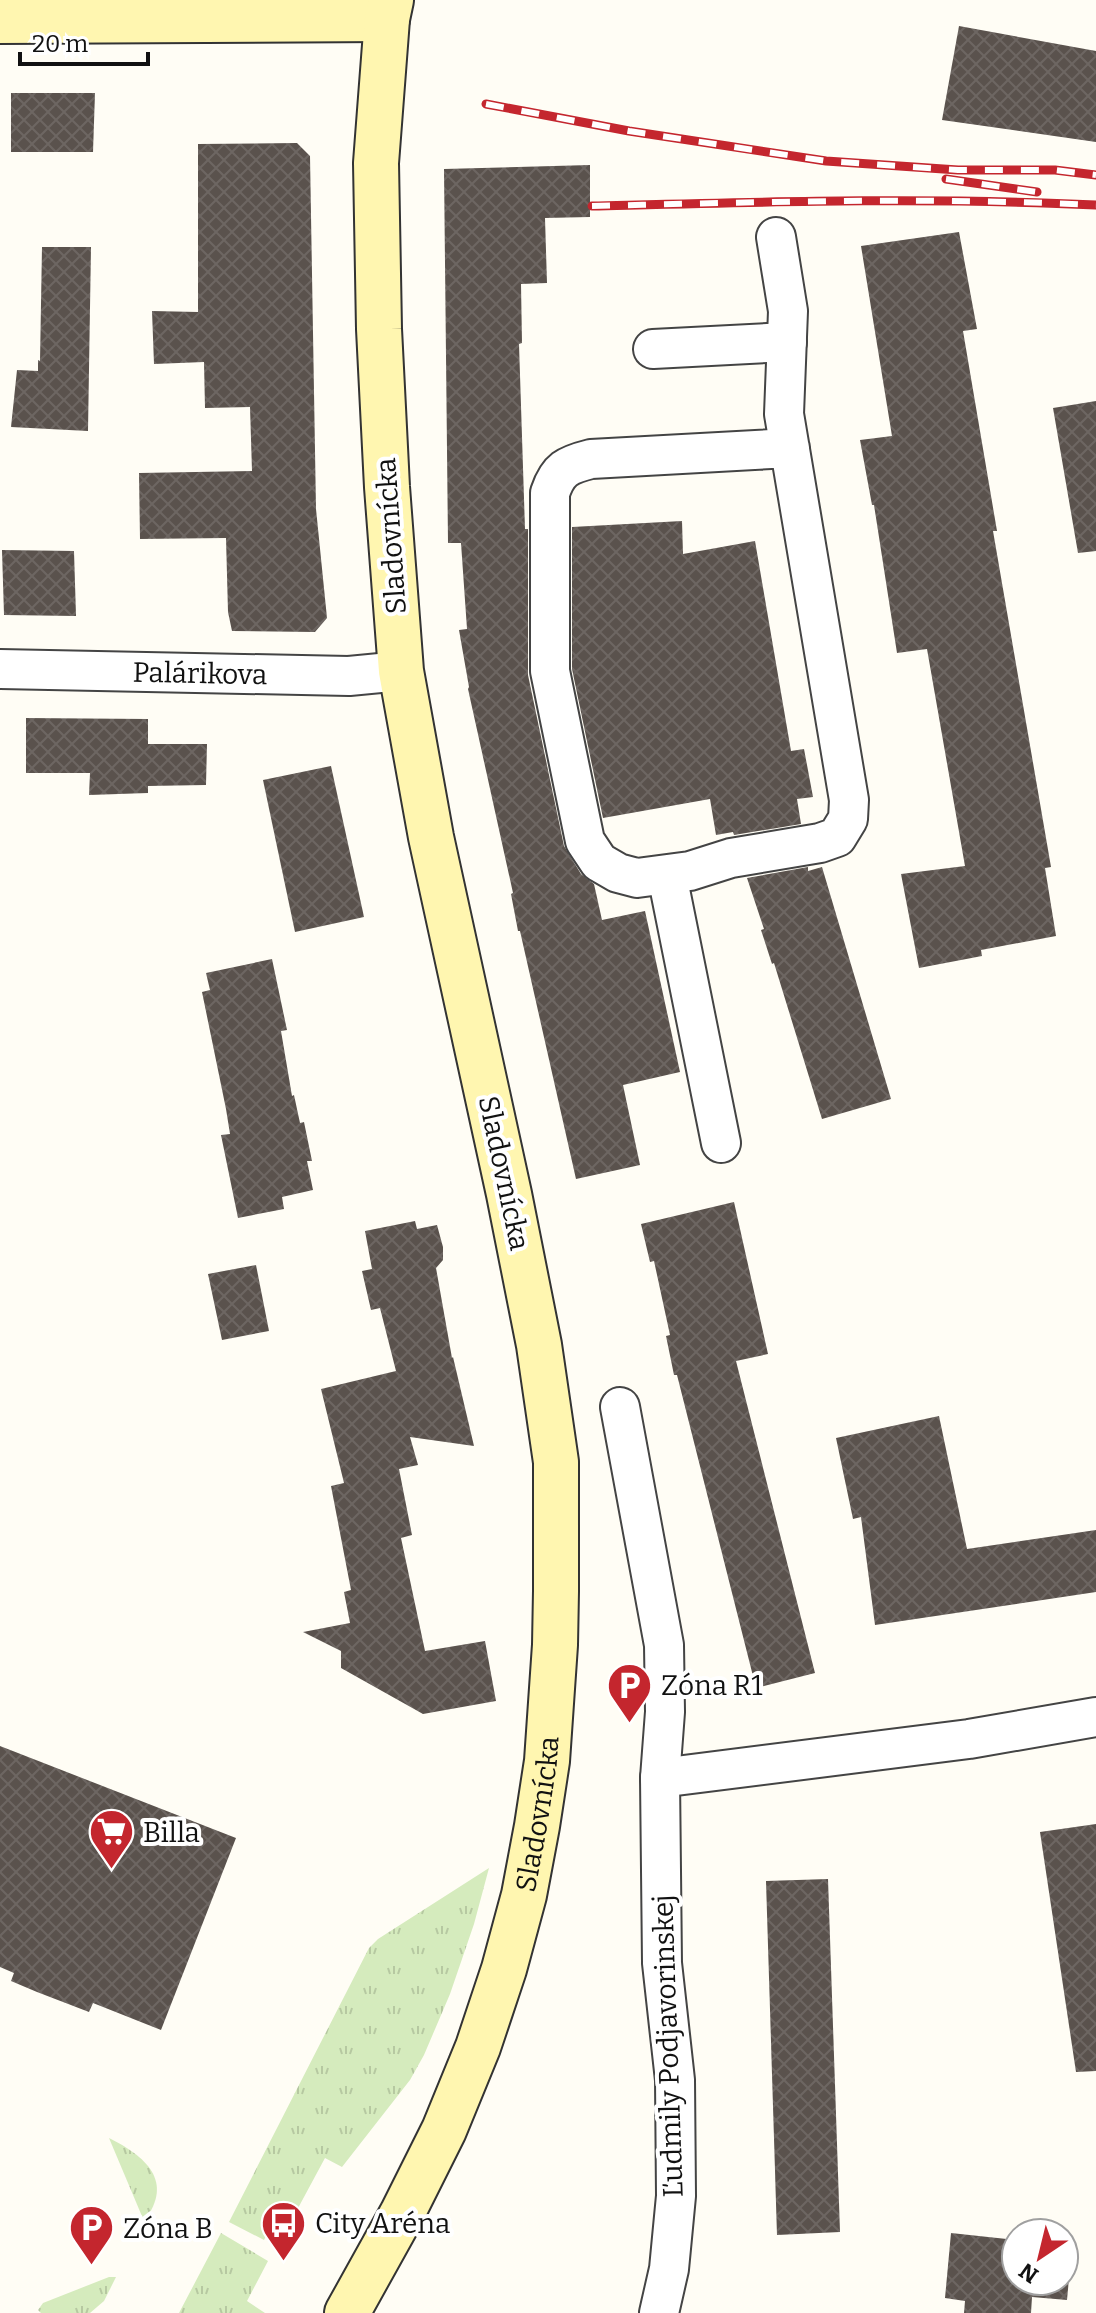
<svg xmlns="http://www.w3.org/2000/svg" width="1096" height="2313" viewBox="0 0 1096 2313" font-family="Bitter,serif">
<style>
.grass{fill:url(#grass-tufts)}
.building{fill:url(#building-cross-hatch)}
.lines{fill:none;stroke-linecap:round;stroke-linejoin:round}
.street-casing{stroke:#444;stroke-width:42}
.secondary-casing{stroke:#333;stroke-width:48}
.street{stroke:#fff;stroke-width:38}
.secondary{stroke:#fff6b0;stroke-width:44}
.rail-casing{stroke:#c4262e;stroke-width:9}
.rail{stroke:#fff;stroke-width:6;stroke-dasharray:18;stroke-linecap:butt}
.labels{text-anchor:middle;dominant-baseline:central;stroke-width:8;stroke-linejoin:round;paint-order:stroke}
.street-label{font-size:28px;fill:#111;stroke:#fff}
.poi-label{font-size:28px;fill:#111;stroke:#fff;text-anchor:start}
</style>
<defs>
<pattern id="grass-tufts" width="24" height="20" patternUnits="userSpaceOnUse" patternTransform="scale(2)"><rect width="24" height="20" fill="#d5ebbd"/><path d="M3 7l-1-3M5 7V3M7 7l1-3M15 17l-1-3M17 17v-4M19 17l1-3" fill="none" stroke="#b6c8a1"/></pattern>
<pattern id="building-cross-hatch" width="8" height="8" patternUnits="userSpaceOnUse" patternTransform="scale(2)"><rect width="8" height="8" fill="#5a524d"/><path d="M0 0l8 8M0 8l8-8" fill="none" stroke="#6d6662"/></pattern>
</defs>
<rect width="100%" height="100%" fill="#fffdf5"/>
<g class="grass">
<path d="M489,1868l-15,56 -24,70 -26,61 -14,25 -68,87 -17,-9 -28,52 -14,-7 -19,37 -35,-18 140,-274 9,-9z"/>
<path d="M109,2138c36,18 66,43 35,83z"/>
<path d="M221,2233l47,28 -21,40 18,12h-86z"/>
<path d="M109,2277h7l-12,24 -14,12h-49l-3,-3 5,-7z"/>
</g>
<g class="building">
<path d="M959,26l137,25v91l-154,-22z"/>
<path d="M11,93h84l-2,59h-82z"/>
<path d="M297,143l13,13 6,353 11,109 -12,14 -83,-1 -4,-19 -2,-74 -86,1 -1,-66 113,-2 -2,-64 -45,1 -1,-46 -50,2 -2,-53 46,1v-168z"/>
<path d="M590,165v52l-45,1 2,65 -26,1 1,59 -3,1 6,185h3v146l36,171 17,28 13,10 8,36 43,-9 35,161 -57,13 17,80 -64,14 -56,-248h-2l-7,-37 2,-1 -45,-204 1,-2 -10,-57 8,-1 -6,-86h-13l-4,-374z"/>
<path d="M959,232l18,97 -14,2 34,200h-4l58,336 -6,1 11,68 -75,14 1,6 -63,12 -18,-94 64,-8 -38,-217 -30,4 -23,-148h-2l-12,-65 32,-4 -31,-190z"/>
<path d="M42,247h49l-3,184 -77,-4 6,-57 21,1v-11l2,1z"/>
<path d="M1096,401v150l-18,2 -25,-145z"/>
<path d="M682,521l1,33 72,-13 36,210 13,-2 9,48 -16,2 4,25 -67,11 -1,-3 -17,3 -6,-36 -107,19 -31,-149v-142z"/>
<path d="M2,550l72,1 2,65 -72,-1z"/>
<path d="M26,718l122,1v25h59l-1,41 -58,1v7l-59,2 1,-22h-64z"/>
<path d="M331,766l33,151 -69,15 -32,-152z"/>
<path d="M808,867v4l14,-4 69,232 -69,20 -48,-156 -2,1 -11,-34 3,-1 -17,-51z"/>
<path d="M272,959l15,71 -6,1 11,65 2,-1 6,28 4,-1 8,39h-5l6,29 -31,7 2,12 -46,9 -17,-83 9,-1 -4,-25 -24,-117 8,-2 -4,-17z"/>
<path d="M734,1202l34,152 -32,7 79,312 -59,15 -79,-313h-3l-8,-39 4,-1 -16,-74 -4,1 -9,-38z"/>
<path d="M415,1221l2,8 20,-4 6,22v13l-7,8 16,90 1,-1 21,89 -64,-9 8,28 -19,4 13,66 -11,3 24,113 60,-10 11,60 -73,13 -82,-46v-17l-38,-19 47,-9 -6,-31 7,-2 -20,-104 13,-3 -23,-94 75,-18 -16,-63 -9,2 -9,-39 10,-2 -7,-38z"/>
<path d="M256,1265l13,66 -47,9 -14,-66z"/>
<path d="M939,1416l28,133 129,-19v62l-221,33 -14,-108 -8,2 -17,-81z"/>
<path d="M0,1746l236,92 -75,192 -68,-27 -4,9 -52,-20 -26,-11 3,-8 -14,-6z"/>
<path d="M1096,1824v247l-20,1 -36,-240z"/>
<path d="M828,1879l12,353 -63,3 -11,-354z"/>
<path d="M951,2233l65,7v41h48v-36l8,1 -5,54 -35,-3 -1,16h-67l1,-12 -20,-3z"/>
</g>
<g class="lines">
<defs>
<g id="street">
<path d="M776,237l12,74 -4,103 65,386 -1,19 -11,18 -17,6 -89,15 -41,13 -53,7 -19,-5 -19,-11 -14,-21 -35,-170v-178c8,-24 17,-28 41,-34l199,-11"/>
<path d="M653,349l134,-7"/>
<path id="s1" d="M0,669l349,7 52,-5"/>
<path d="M667,875l54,268"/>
<path d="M620,1407l44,238 1,67 -5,66"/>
<path d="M659,2313l10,-44 7,-73 -1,-116 -13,-117 -2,-185 309,-39 127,-22"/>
</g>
<g id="secondary">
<path d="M0,21l387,-2"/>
<path id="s2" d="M347,2313l55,-99 42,-84 34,-83 26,-78 20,-74 13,-69 10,-65 8,-116 1,-54v-129l-17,-117 -30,-151 -78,-357 -30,-166 -14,-184 -8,-158 -3,-166 11,-144 4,-19"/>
</g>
</defs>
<use href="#street" class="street-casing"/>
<use href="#secondary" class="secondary-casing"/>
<use href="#street" class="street"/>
<use href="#secondary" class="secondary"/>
<defs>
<g id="rail">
<path d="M486,104l143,27 197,30 132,9h97l41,5"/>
<path d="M946,179l91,13"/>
<path d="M592,206c168,-4 336,-9 504,-1"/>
</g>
</defs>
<use href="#rail" class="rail-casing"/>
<use href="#rail" class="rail"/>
</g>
<defs>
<symbol id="parking-pin" viewBox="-11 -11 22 30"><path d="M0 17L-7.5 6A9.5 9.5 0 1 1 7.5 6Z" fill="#c4262e" stroke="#fff"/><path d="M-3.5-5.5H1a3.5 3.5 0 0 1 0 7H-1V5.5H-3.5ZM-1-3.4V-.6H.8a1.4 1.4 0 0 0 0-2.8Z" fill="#fff"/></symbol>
<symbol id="supermarket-pin" viewBox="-11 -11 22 30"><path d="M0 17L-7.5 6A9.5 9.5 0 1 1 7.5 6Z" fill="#c4262e" stroke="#fff"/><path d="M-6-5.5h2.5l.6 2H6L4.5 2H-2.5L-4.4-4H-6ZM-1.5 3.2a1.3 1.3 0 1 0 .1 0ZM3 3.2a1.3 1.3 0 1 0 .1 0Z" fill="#fff"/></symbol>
<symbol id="bus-pin" viewBox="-11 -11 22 30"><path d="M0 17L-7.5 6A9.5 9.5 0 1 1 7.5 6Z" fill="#c4262e" stroke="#fff"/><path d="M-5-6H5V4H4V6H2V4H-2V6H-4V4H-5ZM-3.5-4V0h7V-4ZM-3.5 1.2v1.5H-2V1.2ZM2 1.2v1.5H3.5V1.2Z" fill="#fff"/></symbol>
</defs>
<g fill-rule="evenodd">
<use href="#parking-pin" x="604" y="1660" width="51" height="69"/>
<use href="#supermarket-pin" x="86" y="1806" width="51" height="69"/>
<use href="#bus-pin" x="258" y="2198" width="51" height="69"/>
<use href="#parking-pin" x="66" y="2202" width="51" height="69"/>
</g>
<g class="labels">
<g class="street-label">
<text transform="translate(391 536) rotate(-94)">Sladovnícka</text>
<text stroke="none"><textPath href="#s1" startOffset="200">Palárikova</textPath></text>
<text transform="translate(504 1173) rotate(78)">Sladovnícka</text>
<text stroke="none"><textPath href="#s2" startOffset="538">Sladovnícka</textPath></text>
<text transform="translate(668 2046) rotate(-92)">Ľudmily Podjavorinskej</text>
</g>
<g class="poi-label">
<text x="661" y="1685">Zóna R1</text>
<text x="143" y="1832">Billa</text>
<text x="315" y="2223">City Aréna</text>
<text x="123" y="2228">Zóna B</text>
</g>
</g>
<g transform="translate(1040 2257) rotate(215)"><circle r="38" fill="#ffffff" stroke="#a0a0a0" stroke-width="2"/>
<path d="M0-6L14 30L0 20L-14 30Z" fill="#c4262e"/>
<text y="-12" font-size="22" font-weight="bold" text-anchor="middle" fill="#111111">N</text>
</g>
<path d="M20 52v12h128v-12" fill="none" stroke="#111111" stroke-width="4"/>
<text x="32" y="52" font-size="24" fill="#111111" stroke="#ffffff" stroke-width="6" paint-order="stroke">20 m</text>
</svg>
